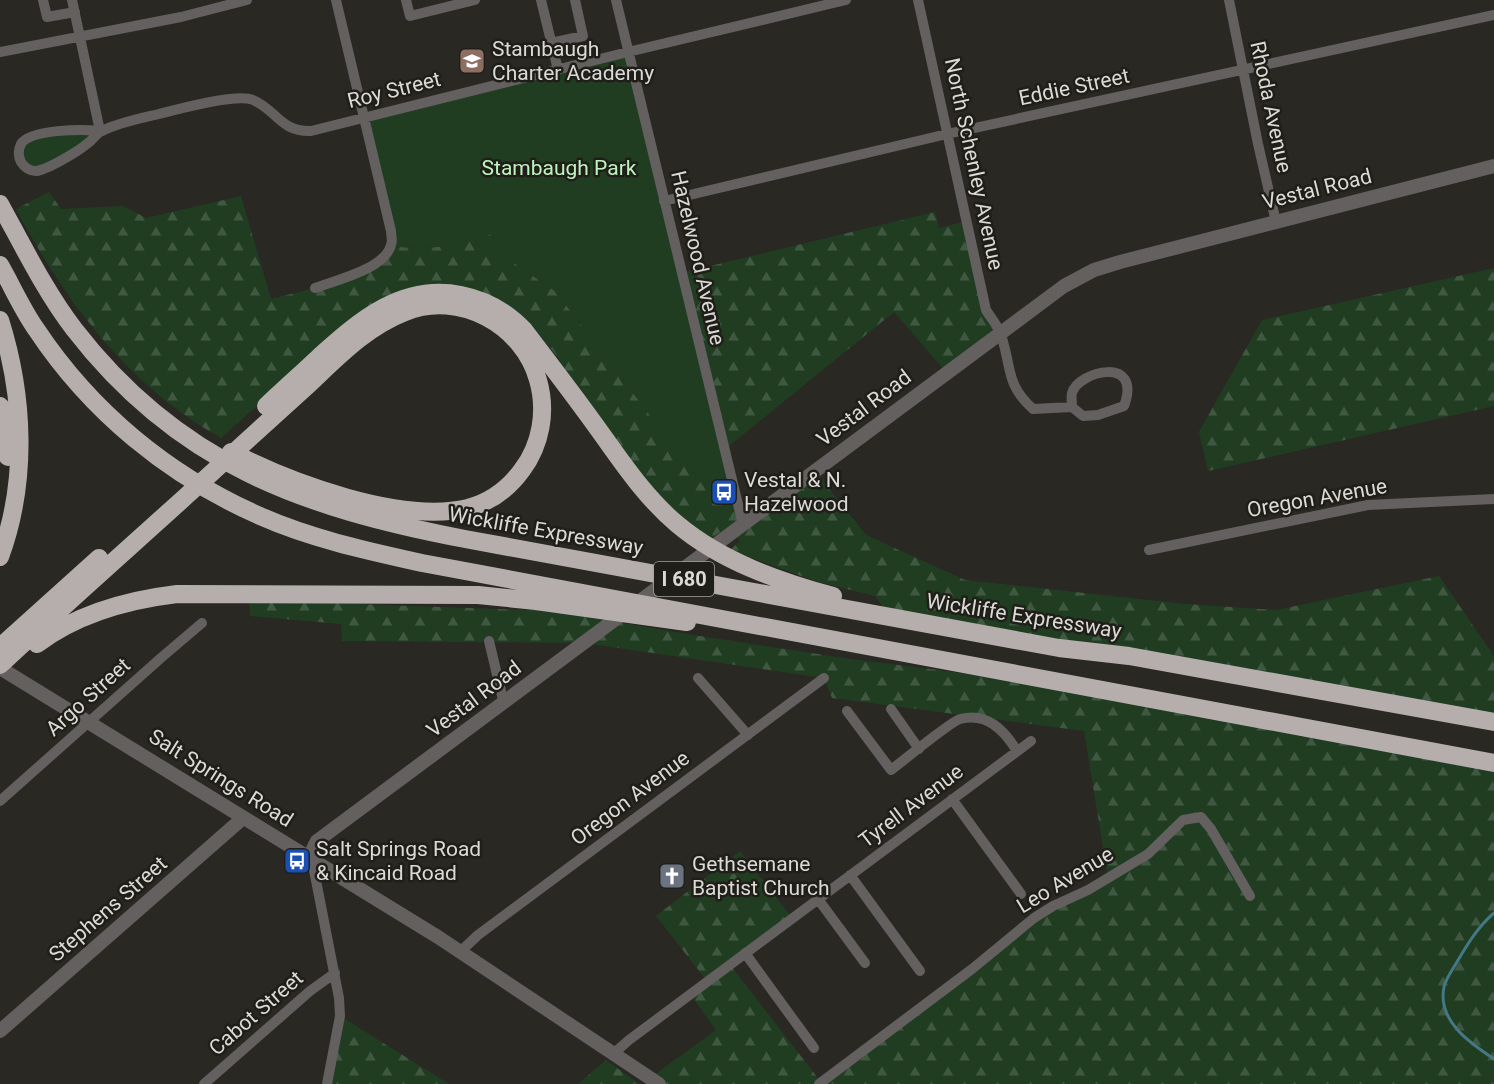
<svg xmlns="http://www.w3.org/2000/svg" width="1494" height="1084" viewBox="0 0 1494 1084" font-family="Roboto,sans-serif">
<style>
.green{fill:#203d22}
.forest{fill:url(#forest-firs)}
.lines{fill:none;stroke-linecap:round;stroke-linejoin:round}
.stream{stroke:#447885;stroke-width:3}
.minor{stroke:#63605f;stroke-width:10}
.tertiary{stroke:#63605f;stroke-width:14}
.motorway{stroke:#b5aeac;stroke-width:18}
.labels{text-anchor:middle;stroke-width:5;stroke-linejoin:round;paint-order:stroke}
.shield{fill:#201e19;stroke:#a3a29d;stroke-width:1.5}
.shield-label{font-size:20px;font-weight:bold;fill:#dbdad6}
.poi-label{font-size:21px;fill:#dbdad6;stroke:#201e19;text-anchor:start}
.street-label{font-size:21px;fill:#dbdad6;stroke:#201e19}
.park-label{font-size:21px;fill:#bdf3be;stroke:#201e19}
</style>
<defs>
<pattern id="forest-firs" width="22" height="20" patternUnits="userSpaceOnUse" patternTransform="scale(1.5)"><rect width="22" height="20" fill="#203d22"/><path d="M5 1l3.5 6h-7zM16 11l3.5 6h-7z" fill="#405841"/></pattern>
</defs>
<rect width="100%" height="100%" fill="#292823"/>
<path class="green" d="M 628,52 L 731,477 L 702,484 L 556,292 L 498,252 L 492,234 C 455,246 430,251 391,246 L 364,118 Z
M 100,131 L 90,142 L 31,170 L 19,148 L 24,140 Z"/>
<path class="forest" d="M 49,192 L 61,209 L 123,206 L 146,218 L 241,196 L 271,299 L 315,288 L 371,267 L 391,246 C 430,251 455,246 492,234 L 498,252 L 556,292 L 702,484 L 731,477 L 743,525 L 815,471 L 866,535 L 965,580 L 1185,604 L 1276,610 L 1439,576 L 1494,656 L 1494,722 L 890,617 L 875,596 L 818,582 L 730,550 L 740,541 L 726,528 L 709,540 L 680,518 L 650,486 L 576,386 L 556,355 L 534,328 L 510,308 L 455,286 L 292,374 L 221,438 C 128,386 65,301 16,209 Z
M 935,212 L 939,228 L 966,221 L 986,310 L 1000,333 L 947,373 L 894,312 L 724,450 L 681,273 Z
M 1494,268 L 1494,406 L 1208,471 L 1199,432 L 1262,320 Z
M 249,600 L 553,611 L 693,635 L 851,659 L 1104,691 L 1494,763 L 1494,1084 L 659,1084 L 650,1078 L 716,1030 L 690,994 L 707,981 L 656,916 L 740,851 L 792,918 L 730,965 L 821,1082 L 1025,924 L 1108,878 L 1084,731 L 832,698 L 824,678 L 584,643 L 342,641 L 341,624 L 250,616 Z
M 340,1016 L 449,1084 L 327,1084 Z
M 606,1060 L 639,1084 L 578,1084 Z"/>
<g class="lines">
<path class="stream" d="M 1494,913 C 1478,927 1468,943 1457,962 C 1453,969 1446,978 1444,987 C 1437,1021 1470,1043 1494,1059"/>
<path class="minor" d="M 43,0 L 47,17 L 75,12
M 72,0 L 100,131 C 83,129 30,129 21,144 C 18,150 18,156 21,162 C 24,167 30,171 36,171 C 47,170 79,151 88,143 C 93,140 96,133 102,131 C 117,123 142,118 159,114 C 178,109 237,93 253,100 C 277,110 280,132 311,131 L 628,52 L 846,0
M 406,0 L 410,16 L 475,0
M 541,0 L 558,70
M 616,0 L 743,525
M 918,0 L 986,310 C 991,318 998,326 1001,335 C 1012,367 1005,384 1033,409 L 1072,407 L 1083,416 L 1098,415 L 1124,406 C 1143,355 1078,371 1072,393 C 1071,396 1072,403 1072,407
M 1229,0 L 1258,144 L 1276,222
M 551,43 L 583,36 L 575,0
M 0,52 L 181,17 L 247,0
M 664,201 L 947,134 L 1494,15
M 315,288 C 336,280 385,269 391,245 C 393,241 391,236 391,231 L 336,0
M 1149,550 L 1368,505 L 1494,499
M 489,641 L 504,704
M 698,678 L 748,735
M 891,709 L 919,749
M 847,711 L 891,770 C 903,761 950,722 960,719 C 987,712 1004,730 1017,751
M 952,799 L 1021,894
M 0,801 L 162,657 L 202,623
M 312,860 L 339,998 L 340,1016 L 327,1084
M 850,875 L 920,971
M 818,899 L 865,963
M 461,951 L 478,935 L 824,678
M 745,953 L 814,1048
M 613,1054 L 629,1040 L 1031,741
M 204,1084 L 310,991 L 335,973
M 819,1084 L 972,969 L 1034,918 L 1053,906 L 1088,890 L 1148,854 L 1183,820 L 1201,817 L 1211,829 L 1250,896"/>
<path class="tertiary" d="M 0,668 L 438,937 L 659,1084
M 312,860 L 313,849 L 317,841 L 1064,286 L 1094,270 L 1120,262 L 1494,166
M 0,1031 L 243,818"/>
<path class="motorway" d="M 0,204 C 23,246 45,291 74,329 C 178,464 303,508 465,539 L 1059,648 L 1129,656 L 1494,722
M 0,265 C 12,286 22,309 36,329 C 91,412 169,476 260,516 C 312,539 368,551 422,563 L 1494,763
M 0,320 C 24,396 28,481 0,557
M 0,406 L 7,433 L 8,457
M 266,406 C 284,389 302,373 320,356 C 360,320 403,283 461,295 C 486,300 507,312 524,330 C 550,364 576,398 601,433 C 624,465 646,498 677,524 C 721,561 778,581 833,596
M 37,644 C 78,613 127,600 177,594 L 478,595 L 536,601 L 687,622
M 0,647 L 99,558
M 0,665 C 79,591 161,520 241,446 C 263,426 285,406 307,386 C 337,358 366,327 405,312 C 459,290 523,325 538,380 C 547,411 541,445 522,470 C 509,488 490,502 468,508 C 401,524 291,483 231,452"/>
</g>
<defs>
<symbol id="school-square" viewBox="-11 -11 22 22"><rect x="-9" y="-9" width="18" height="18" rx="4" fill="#8d6e63" stroke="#201e19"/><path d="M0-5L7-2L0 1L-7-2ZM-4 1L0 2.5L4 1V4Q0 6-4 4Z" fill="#fff"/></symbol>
<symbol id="bus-square" viewBox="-11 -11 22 22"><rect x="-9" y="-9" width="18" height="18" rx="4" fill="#1a4fb4" stroke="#201e19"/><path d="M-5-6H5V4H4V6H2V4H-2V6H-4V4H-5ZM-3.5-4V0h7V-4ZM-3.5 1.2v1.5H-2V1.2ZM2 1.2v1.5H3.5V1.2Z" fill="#fff"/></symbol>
<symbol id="church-square" viewBox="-11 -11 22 22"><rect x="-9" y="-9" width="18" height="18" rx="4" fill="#6b7280" stroke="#201e19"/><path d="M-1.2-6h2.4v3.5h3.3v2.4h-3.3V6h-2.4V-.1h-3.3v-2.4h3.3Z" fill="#fff"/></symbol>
</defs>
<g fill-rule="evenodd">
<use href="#school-square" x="457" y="46" width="30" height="30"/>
<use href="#bus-square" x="709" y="477" width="30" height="30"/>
<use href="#bus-square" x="282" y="846" width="30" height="30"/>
<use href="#church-square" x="657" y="861" width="30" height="30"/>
</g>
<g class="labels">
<rect class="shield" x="654" y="562" width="60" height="34" rx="4.5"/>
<g class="shield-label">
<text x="684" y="586">I 680</text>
</g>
<g class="poi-label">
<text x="492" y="56">Stambaugh<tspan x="492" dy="24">Charter Academy</tspan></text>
<text x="744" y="487">Vestal &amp; N.<tspan x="744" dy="24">Hazelwood</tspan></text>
<text x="316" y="856">Salt Springs Road<tspan x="316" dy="24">&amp; Kincaid Road</tspan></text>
<text x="692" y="871">Gethsemane<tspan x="692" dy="24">Baptist Church</tspan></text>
</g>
<g class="street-label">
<text transform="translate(1074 87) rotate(-12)" y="7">Eddie Street</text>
<text transform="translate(394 90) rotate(-14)" y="7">Roy Street</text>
<text transform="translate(1271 107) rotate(78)" y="7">Rhoda Avenue</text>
<text transform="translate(974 164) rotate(78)" y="7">North Schenley Avenue</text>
<text transform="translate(1317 189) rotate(-14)" y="7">Vestal Road</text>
<text transform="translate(698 258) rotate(77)" y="7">Hazelwood Avenue</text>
<text transform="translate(864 408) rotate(-37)" y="7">Vestal Road</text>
<text transform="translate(1317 498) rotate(-10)" y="7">Oregon Avenue</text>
<text transform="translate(546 531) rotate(10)" y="7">Wickliffe Expressway</text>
<text transform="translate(1024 616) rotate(9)" y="7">Wickliffe Expressway</text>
<text transform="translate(88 697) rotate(-42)" y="7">Argo Street</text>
<text transform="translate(474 699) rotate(-37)" y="7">Vestal Road</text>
<text transform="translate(221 778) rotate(32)" y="7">Salt Springs Road</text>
<text transform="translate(630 798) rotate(-37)" y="7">Oregon Avenue</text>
<text transform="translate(911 806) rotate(-37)" y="7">Tyrell Avenue</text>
<text transform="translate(1065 880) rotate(-31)" y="7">Leo Avenue</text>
<text transform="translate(108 909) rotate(-41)" y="7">Stephens Street</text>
<text transform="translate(256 1013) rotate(-41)" y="7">Cabot Street</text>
</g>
<g class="park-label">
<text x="559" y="175">Stambaugh Park</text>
</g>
</g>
</svg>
